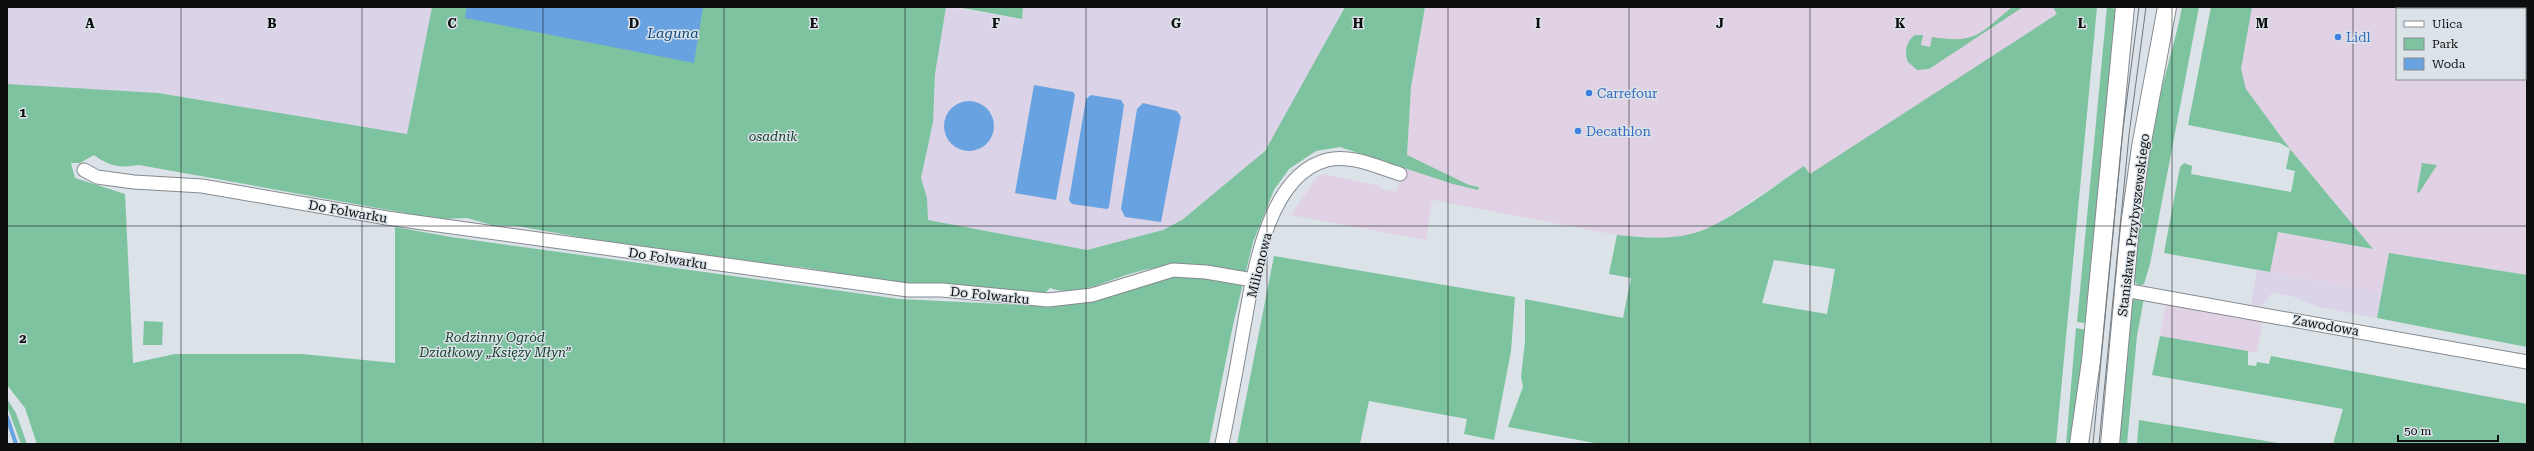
<svg xmlns="http://www.w3.org/2000/svg" width="2534" height="451" viewBox="0 0 2534 451" font-family="'Roboto Serif',serif">
<style>
.commercial{fill:#e1d1e4}
.industrial{fill:#dbd3e8}
.green{fill:#7ec3a0;fill-rule:evenodd}
.water{fill:#69a2e0}
.lines{fill:none;stroke-linecap:round;stroke-linejoin:round}
.stream{stroke:#69a2e0;stroke-width:4}
.street-casing{stroke:#858b90;stroke-width:15}
.secondary-casing{stroke:#858b90;stroke-width:20}
.street{stroke:#fff;stroke-width:13}
.secondary{stroke:#fff;stroke-width:18}
.tram{stroke:#74797d;stroke-width:1}
.grid{fill:none;stroke:#0c0e10;stroke-width:1;stroke-opacity:0.55}
.shop-dot{fill:#3f7fe0;stroke:#dbe2e8;stroke-width:1.5}
.labels{text-anchor:middle;stroke-width:3;stroke-linejoin:round;paint-order:stroke}
.shop-label{font-size:13px;fill:#366cbe;stroke:#dbe2e8;text-anchor:start}
.park-label{font-size:13px;font-style:italic;fill:#18402d;stroke:#dbe2e8}
.street-label{font-size:13px;fill:#0c0e10;stroke:#dbe2e8}
.water-label{font-size:14px;font-style:italic;fill:#07477f;stroke:#dbe2e8}
.grid-label{font-size:13px;text-anchor:middle;font-weight:bold;fill:#0c0e10;stroke:#dbe2e8;stroke-width:3;stroke-linejoin:round;paint-order:stroke}
</style>
<rect width="100%" height="100%" fill="#dbe2e8"/>
<path class="commercial" d="M 1425,7 L 2097,7 L 1810,174 L 1804,166 L 1714,226 L 1688,235 L 1663,238 L 1617,235 L 1428,199 L 1432,200 L 1426,240 L 1291,215 L 1316,178 L 1323,174 L 1380,186 L 1380,188 L 1396,192 L 1407,155 L 1411,87 Z
M 2252,7 L 2488,7 L 2499,9 L 2397,9 L 2397,79 L 2525,79 L 2525,14 L 2527,14 L 2527,275 L 2389,253 L 2382,293 L 2270,272 L 2278,232 L 2372,249 L 2290,149 L 2246,89 L 2241,69 Z
M 2166,303 L 2229,312 L 2234,318 L 2244,319 L 2250,316 L 2263,317 L 2257,353 L 2160,336 Z"/>
<path class="industrial" d="M 7,7 L 432,7 L 407,134 L 158,93 L 13,86 L 7,84 Z
M 946,7 L 1021,19 L 1023,7 L 1345,7 L 1272,140 L 1256,159 L 1182,220 L 1163,230 L 1087,250 L 928,220 L 927,198 L 921,178 L 933,122 L 935,74 Z
M 2257,270 L 2382,293 L 2377,318 L 2318,307 L 2292,296 L 2272,293 L 2262,306 L 2251,305 Z"/>
<path class="green" d="M 432,7 L 946,7 L 935,74 L 933,122 L 921,178 L 927,198 L 928,220 L 1087,250 L 1163,230 L 1182,220 L 1265,151 L 1345,7 L 1425,7 L 1411,87 L 1407,155 L 1469,185 L 1479,187 L 1478,190 L 1453,184 L 1340,147 L 1316,151 L 1289,169 L 1274,190 L 1253,242 L 1233,325 L 1209,444 L 37,444 L 25,408 L 7,385 L 7,84 L 158,93 L 407,134 ZM 94,155 C 110,167 120,168 139,165 L 416,215 L 442,219 L 467,218 L 492,225 L 517,226 L 709,260 L 801,267 L 915,286 L 1043,295 L 1050,288 C 1076,298 1108,280 1133,273 C 1160,265 1188,261 1215,268 L 1171,276 L 1044,306 L 899,299 L 451,237 L 395,227 L 395,363 L 302,354 L 175,354 L 133,363 L 125,194 L 75,178 L 71,163 L 80,163 Z
M 957,7 L 1023,7 L 1022,19 Z
M 2012,7 L 2023,7 L 1929,69 L 1917,70 L 1908,62 C 1904,53 1906,41 1915,35 L 1923,35 L 1921,45 L 1930,47 L 1932,37 C 1977,44 1979,34 2012,7 Z
M 2053,7 L 2097,7 L 2056,444 L 1600,444 L 1508,427 L 1523,387 L 1521,376 L 1525,342 L 1525,299 L 1623,318 L 1631,278 L 1609,274 L 1617,235 C 1640,237 1663,240 1686,235 C 1719,230 1775,185 1804,166 L 1810,174 L 2057,14 ZM 1774,260 L 1835,269 L 1827,314 L 1762,303 Z
M 2107,7 L 2116,9 L 2085,323 L 2077,322 Z
M 2182,7 L 2199,7 L 2150,264 L 2144,284 L 2139,286 L 2134,281 C 2139,222 2145,163 2158,105 C 2165,72 2176,40 2182,7 Z
M 2211,7 L 2252,7 L 2241,69 L 2246,89 L 2290,149 L 2373,249 L 2278,232 L 2270,272 L 2164,253 L 2180,167 L 2184,163 L 2192,166 L 2191,174 L 2291,192 L 2295,171 L 2286,169 L 2290,149 L 2280,143 L 2188,125 Z
M 2422,163 L 2437,165 L 2419,193 L 2417,192 Z
M 2389,253 L 2527,275 L 2527,347 L 2377,318 Z
M 1274,256 L 1515,297 L 1511,351 L 1494,440 L 1464,434 L 1467,419 L 1369,401 L 1360,444 L 1237,444 Z
M 2135,298 L 2144,298 L 2137,336 L 2127,444 L 2118,444 L 2132,302 Z
M 144,321 L 163,322 L 162,345 L 143,345 Z
M 2076,328 L 2086,330 L 2071,444 L 2066,444 Z
M 2160,336 L 2248,351 L 2248,365 L 2256,366 L 2257,362 L 2269,364 L 2271,356 L 2527,404 L 2527,444 L 2333,444 L 2343,409 L 2152,375 Z
M 7,399 L 16,413 L 27,444 L 21,444 L 7,406 Z
M 2139,420 L 2284,444 L 2137,444 Z"/>
<path class="water" d="M 467,7 L 703,7 L 694,63 L 465,18 Z
M 1034,85 L 1073,92 L 1075,95 L 1056,200 L 1015,193 Z
M 1091,95 L 1121,100 L 1124,105 L 1109,207 L 1107,209 L 1072,204 L 1069,200 L 1086,99 Z
M944 126a25 25 0 1 1 50 0a25 25 0 1 1-50 0Z
M 1143,103 L 1177,111 L 1181,117 L 1161,222 L 1125,217 L 1121,209 L 1137,109 Z"/>
<g class="lines">
<path class="stream" d="M 7,417 L 16,444"/>
<defs>
<path id="street" d="M 2526,7 L 2527,7
M 84,170 L 97,177 L 134,182 L 202,186 L 387,218 L 908,290 L 942,290 L 1048,300 L 1092,295 L 1173,270 L 1206,272 L 1253,280
M 2124,290 L 2527,362
M 1222,444 C 1229,408 1236,373 1242,337 C 1252,285 1264,176 1327,160 C 1351,154 1377,167 1400,174"/>
<path id="secondary" d="M 2079,444 L 2091,361 L 2125,7
M 2110,444 L 2130,226 L 2141,147 L 2167,7"/>
</defs>
<use href="#street" class="street-casing"/>
<use href="#secondary" class="secondary-casing"/>
<use href="#street" class="street"/>
<use href="#secondary" class="secondary"/>
<path class="tram" d="M 2093,444 L 2123,129 L 2139,7
M 2099,444 L 2129,135 L 2146,7"/>
</g>
<path class="grid" d="M 181,7 L 181,444M 362,7 L 362,444M 543,7 L 543,444M 724,7 L 724,444M 905,7 L 905,444M 1086,7 L 1086,444M 1267,7 L 1267,444M 1448,7 L 1448,444M 1629,7 L 1629,444M 1810,7 L 1810,444M 1991,7 L 1991,444M 2172,7 L 2172,444M 2353,7 L 2353,444M 7,226 L 2527,226"/>
<g class="shop-dot">
<circle cx="2338" cy="37" r="4"/>
<circle cx="1589" cy="93" r="4"/>
<circle cx="1578" cy="131" r="4"/>
</g>
<g class="labels">
<g class="shop-label">
<text x="2346" y="42">Lidl</text>
<text x="1597" y="98">Carrefour</text>
<text x="1586" y="136">Decathlon</text>
</g>
<g class="park-label">
<text x="773" y="141">osadnik</text>
<text x="495" y="342">Rodzinny Ogród<tspan x="495" dy="15">Działkowy „Księży Młyn”</tspan></text>
</g>
<g class="street-label">
<text transform="translate(348 211) rotate(10)" y="5">Do Folwarku</text>
<text transform="translate(2133 225) rotate(-83)" y="5">Stanisława Przybyszewskiego</text>
<text transform="translate(668 258) rotate(9)" y="5">Do Folwarku</text>
<text transform="translate(1259 265) rotate(-76)" y="5">Milionowa</text>
<text transform="translate(990 295) rotate(6)" y="5">Do Folwarku</text>
<text transform="translate(2326 325) rotate(10)" y="5">Zawodowa</text>
</g>
<g class="water-label">
<text x="673" y="38">Laguna</text>
</g>
</g>
<g class="grid-label">
<text x="90" y="28">A</text>
<text x="272" y="28">B</text>
<text x="452" y="28">C</text>
<text x="634" y="28">D</text>
<text x="814" y="28">E</text>
<text x="996" y="28">F</text>
<text x="1176" y="28">G</text>
<text x="1358" y="28">H</text>
<text x="1538" y="28">I</text>
<text x="1720" y="28">J</text>
<text x="1900" y="28">K</text>
<text x="2082" y="28">L</text>
<text x="2262" y="28">M</text>
<text x="23" y="117">1</text>
<text x="23" y="343">2</text>
</g>
<rect width="2534" height="451" fill="none" stroke="#0c0e10" stroke-width="16"/>
<rect x="2396" y="8" width="130" height="72" fill="#dbe2e8" stroke="#888d92"/>
<rect x="2404" y="21" width="20" height="6" fill="#ffffff" stroke="#888d92"/>
<text x="2432" y="28" font-size="12" fill="#0c0e10">Ulica</text>
<rect x="2404" y="38" width="20" height="12" fill="#7ec3a0" stroke="#888d92"/>
<text x="2432" y="48" font-size="12" fill="#0c0e10">Park</text>
<rect x="2404" y="58" width="20" height="12" fill="#69a2e0" stroke="#888d92"/>
<text x="2432" y="68" font-size="12" fill="#0c0e10">Woda</text>
<path d="M2398 435v6h100v-6" fill="none" stroke="#0c0e10" stroke-width="2"/>
<text x="2404" y="435" font-size="12" fill="#0c0e10" stroke="#dbe2e8" stroke-width="3" paint-order="stroke">50 m</text>
</svg>
